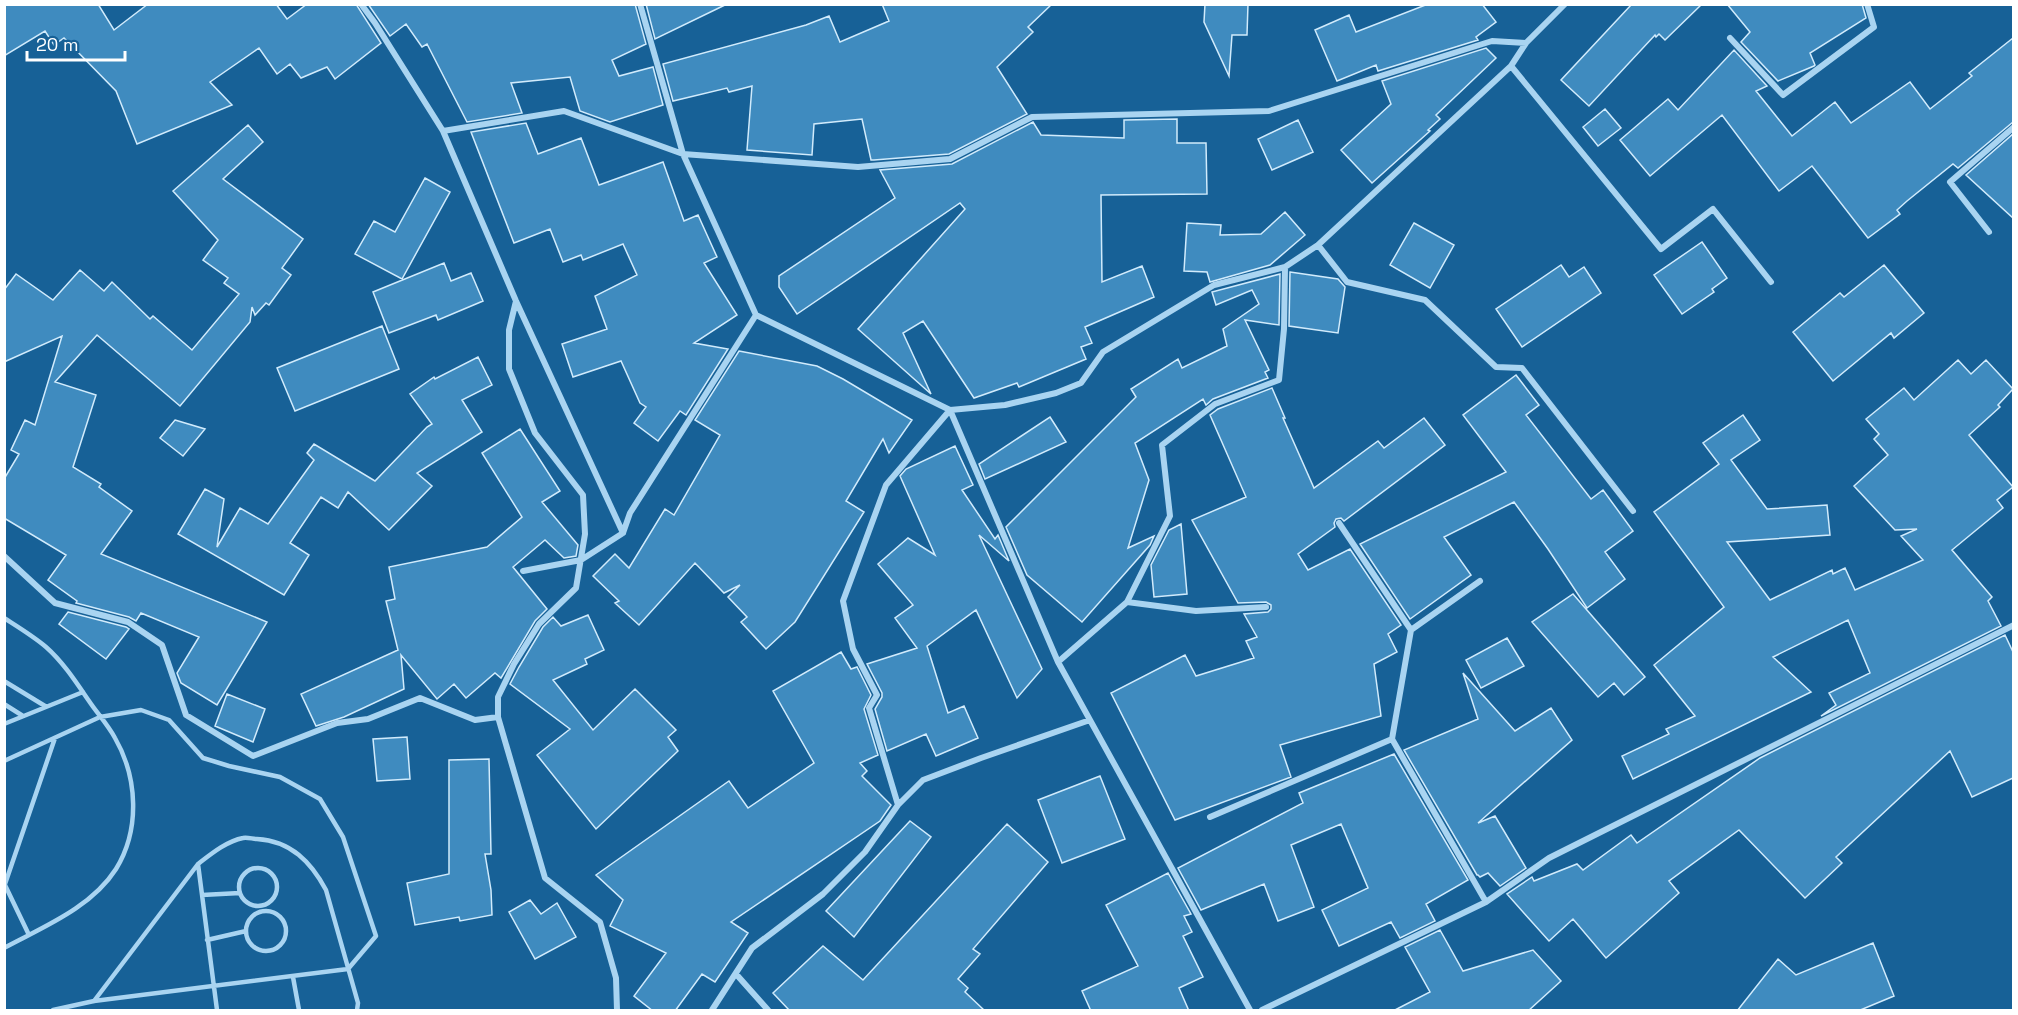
<svg xmlns="http://www.w3.org/2000/svg" width="2018" height="1015" viewBox="0 0 2018 1015" font-family="'Space Grotesk',sans-serif">
<style>
.building{fill:#3f8bbf;stroke:#d1ebfc;stroke-width:1.5}
.lines{fill:none;stroke-linecap:round;stroke-linejoin:round}
.lane{stroke:#a9d4f1;stroke-width:4.5}
.street{stroke:#a9d4f1;stroke-width:6}
</style>
<rect width="100%" height="100%" fill="#176197"/>
<path class="building" d="M 4,4 L 98,4 L 114,30 L 148,4 L 276,4 L 287,19 L 307,4 L 356,4 L 381,43 L 335,79 L 327,67 L 301,78 L 290,64 L 277,74 L 259,48 L 210,82 L 232,105 L 137,144 L 116,91 L 64,38 L 54,45 L 45,31 L 4,56 Z
M 368,4 L 635,4 L 646,44 L 612,60 L 619,76 L 653,67 L 663,105 L 610,122 L 580,111 L 570,77 L 511,83 L 522,113 L 467,122 L 427,44 L 422,47 L 406,24 L 390,36 Z
M 646,4 L 727,4 L 655,39 Z
M 882,4 L 1052,4 L 1028,27 L 1033,32 L 997,67 L 1027,114 L 949,154 L 874,160 L 871,160 L 862,119 L 814,124 L 812,155 L 747,150 L 752,86 L 729,92 L 727,88 L 673,101 L 663,64 L 806,25 L 829,16 L 840,42 L 889,21 Z
M 1205,4 L 1248,4 L 1247,35 L 1232,35 L 1229,76 L 1204,22 Z
M 1428,4 L 1482,4 L 1496,22 L 1476,37 L 1478,40 L 1378,71 L 1376,65 L 1337,81 L 1315,30 L 1349,15 L 1356,32 Z
M 1632,4 L 1702,4 L 1665,40 L 1659,34 L 1656,37 L 1655,35 L 1589,106 L 1561,80 Z
M 1727,4 L 1862,4 L 1866,18 L 1810,53 L 1815,65 L 1814,66 L 1778,81 L 1741,42 L 1750,32 Z
M 2013,38 L 2013,122 L 1958,168 L 1953,164 L 1907,201 L 1897,210 L 1900,214 L 1868,238 L 1812,166 L 1779,191 L 1722,115 L 1650,176 L 1620,140 L 1668,99 L 1678,110 L 1734,50 L 1767,86 L 1756,91 L 1792,136 L 1835,102 L 1851,123 L 1910,82 L 1930,109 L 1972,76 L 1969,73 Z
M 1486,48 L 1496,58 L 1436,115 L 1440,119 L 1428,130 L 1430,131 L 1372,183 L 1341,150 L 1391,104 L 1382,81 Z
M 1605,109 L 1621,128 L 1598,146 L 1583,127 Z
M 1177,119 L 1177,143 L 1206,143 L 1207,194 L 1101,195 L 1102,282 L 1142,266 L 1154,297 L 1085,327 L 1092,343 L 1081,347 L 1086,359 L 1019,387 L 1017,383 L 974,398 L 923,321 L 903,333 L 931,394 L 858,329 L 965,209 L 960,203 L 797,314 L 779,287 L 779,276 L 895,198 L 880,170 L 952,164 L 1033,122 L 1041,135 L 1124,138 L 1124,120 Z
M 1298,120 L 1313,152 L 1272,170 L 1258,139 Z
M 526,123 L 538,154 L 581,138 L 599,185 L 663,162 L 684,221 L 698,215 L 717,257 L 704,263 L 737,315 L 694,343 L 728,349 L 686,415 L 680,411 L 658,441 L 634,423 L 646,407 L 640,403 L 621,361 L 573,377 L 562,344 L 607,329 L 595,296 L 637,275 L 623,244 L 583,260 L 581,255 L 563,262 L 550,229 L 514,243 L 471,132 Z
M 248,125 L 263,142 L 223,179 L 303,239 L 282,268 L 291,275 L 269,305 L 266,303 L 255,315 L 252,307 L 250,322 L 180,406 L 97,335 L 55,382 L 96,395 L 73,467 L 101,484 L 99,487 L 132,511 L 101,554 L 267,622 L 217,705 L 181,683 L 177,673 L 199,637 L 141,613 L 136,621 L 129,617 L 76,603 L 77,601 L 48,580 L 66,555 L 4,518 L 4,479 L 19,454 L 11,450 L 25,420 L 35,425 L 62,336 L 4,362 L 4,290 L 16,274 L 53,300 L 80,270 L 104,291 L 112,282 L 150,319 L 153,316 L 192,350 L 239,294 L 224,283 L 228,278 L 203,260 L 218,240 L 173,191 Z
M 2013,134 L 2013,218 L 1966,175 Z
M 425,178 L 450,192 L 402,279 L 355,254 L 374,221 L 395,232 Z
M 1285,212 L 1305,235 L 1270,265 L 1210,282 L 1207,272 L 1184,271 L 1187,223 L 1221,225 L 1220,235 L 1261,234 Z
M 1414,223 L 1454,245 L 1430,288 L 1390,265 Z
M 1702,242 L 1727,278 L 1712,289 L 1714,292 L 1682,314 L 1654,275 Z
M 444,263 L 451,281 L 471,273 L 483,301 L 438,320 L 436,315 L 389,333 L 373,292 Z
M 1561,265 L 1569,277 L 1584,267 L 1601,293 L 1522,347 L 1496,309 Z
M 1884,265 L 1924,313 L 1894,338 L 1891,333 L 1833,381 L 1793,332 L 1840,293 L 1844,297 Z
M 1290,272 L 1338,279 L 1345,287 L 1338,333 L 1289,326 Z
M 1280,274 L 1279,325 L 1245,320 L 1269,370 L 1265,372 L 1268,378 L 1213,399 L 1206,405 L 1203,399 L 1135,443 L 1149,480 L 1128,548 L 1154,536 L 1150,545 L 1082,622 L 1027,575 L 1006,527 L 1136,397 L 1131,389 L 1178,359 L 1182,368 L 1227,346 L 1223,329 L 1259,304 L 1252,290 L 1216,305 L 1212,292 Z
M 382,326 L 399,369 L 295,411 L 277,368 Z
M 739,351 L 817,366 L 843,379 L 912,420 L 889,453 L 883,439 L 846,501 L 864,512 L 795,622 L 766,649 L 741,622 L 747,617 L 728,597 L 740,585 L 724,593 L 695,563 L 639,625 L 615,603 L 619,601 L 593,576 L 615,554 L 629,568 L 665,509 L 674,515 L 720,435 L 695,420 Z
M 478,357 L 492,385 L 462,400 L 482,432 L 417,473 L 432,486 L 389,530 L 348,492 L 338,508 L 321,497 L 290,543 L 309,555 L 284,595 L 178,534 L 205,489 L 224,499 L 217,547 L 240,508 L 268,524 L 314,460 L 307,453 L 314,444 L 375,481 L 427,427 L 432,424 L 410,394 L 434,377 L 435,379 Z
M 1958,360 L 1971,374 L 1986,360 L 2013,389 L 1998,405 L 2000,407 L 1969,435 L 2013,487 L 1997,500 L 2003,508 L 1952,550 L 1992,597 L 1988,601 L 2001,626 L 1821,716 L 1836,705 L 1829,693 L 1870,673 L 1848,620 L 1773,657 L 1811,692 L 1633,779 L 1622,756 L 1669,734 L 1666,729 L 1695,716 L 1654,665 L 1724,607 L 1654,512 L 1719,464 L 1703,443 L 1743,415 L 1760,440 L 1731,460 L 1767,509 L 1827,505 L 1830,535 L 1727,542 L 1770,600 L 1832,570 L 1833,574 L 1845,568 L 1855,590 L 1923,560 L 1901,536 L 1917,529 L 1895,530 L 1854,486 L 1888,455 L 1874,439 L 1879,434 L 1866,419 L 1904,388 L 1914,400 Z
M 1516,375 L 1539,405 L 1526,415 L 1591,499 L 1603,490 L 1633,531 L 1605,552 L 1625,579 L 1587,608 L 1548,549 L 1514,502 L 1444,537 L 1471,575 L 1410,619 L 1360,544 L 1506,472 L 1463,415 Z
M 1272,388 L 1285,418 L 1283,418 L 1314,488 L 1378,441 L 1384,448 L 1424,418 L 1445,445 L 1344,521 L 1341,518 L 1336,519 L 1334,523 L 1335,527 L 1298,554 L 1308,570 L 1350,549 L 1401,625 L 1388,634 L 1397,652 L 1374,664 L 1381,716 L 1280,745 L 1291,777 L 1175,820 L 1111,693 L 1185,655 L 1196,676 L 1254,658 L 1246,641 L 1257,637 L 1244,614 L 1268,612 L 1271,609 L 1271,605 L 1266,602 L 1238,603 L 1192,520 L 1246,497 L 1210,415 L 1218,409 Z
M 1050,417 L 1066,442 L 985,479 L 979,464 Z
M 175,420 L 205,429 L 183,456 L 160,438 Z
M 520,429 L 560,491 L 542,502 L 578,545 L 576,556 L 564,558 L 545,540 L 513,567 L 547,609 L 535,621 L 501,678 L 495,673 L 466,698 L 454,684 L 437,699 L 401,655 L 404,689 L 344,717 L 316,726 L 301,694 L 398,650 L 386,601 L 395,599 L 389,567 L 487,547 L 522,517 L 482,453 Z
M 955,446 L 973,485 L 962,490 L 995,539 L 998,535 L 1009,561 L 979,535 L 1042,669 L 1017,698 L 976,610 L 927,646 L 948,713 L 964,706 L 978,738 L 936,756 L 926,734 L 887,751 L 875,709 L 882,697 L 882,693 L 867,664 L 917,648 L 895,618 L 913,605 L 878,564 L 908,538 L 935,555 L 900,476 L 906,469 Z
M 1181,524 L 1187,594 L 1154,597 L 1151,565 L 1169,530 Z
M 1573,594 L 1645,677 L 1624,695 L 1614,683 L 1598,697 L 1532,622 Z
M 68,612 L 126,627 L 129,629 L 106,659 L 59,624 Z
M 588,615 L 604,650 L 585,659 L 587,664 L 553,680 L 593,730 L 635,689 L 676,730 L 668,737 L 678,751 L 596,829 L 537,755 L 570,729 L 510,684 L 519,667 L 543,627 L 553,617 L 561,626 Z
M 2005,635 L 2013,652 L 2013,778 L 1972,797 L 1950,751 L 1836,857 L 1842,863 L 1805,898 L 1739,830 L 1669,881 L 1679,893 L 1606,958 L 1573,919 L 1549,941 L 1507,894 L 1532,877 L 1534,881 L 1577,864 L 1583,870 L 1631,835 L 1637,843 L 1760,758 Z
M 1507,638 L 1524,666 L 1481,688 L 1466,660 Z
M 841,652 L 851,669 L 857,667 L 871,695 L 864,709 L 878,755 L 860,763 L 867,771 L 862,776 L 891,805 L 880,821 L 731,922 L 748,933 L 715,982 L 702,974 L 675,1011 L 653,1011 L 634,996 L 666,953 L 610,926 L 623,900 L 596,875 L 729,781 L 748,808 L 814,763 L 773,691 Z
M 1463,673 L 1515,731 L 1551,708 L 1572,740 L 1478,823 L 1495,816 L 1526,868 L 1500,886 L 1488,873 L 1480,877 L 1478,875 L 1477,875 L 1404,750 L 1478,719 Z
M 227,694 L 265,709 L 253,742 L 215,726 Z
M 407,737 L 410,779 L 377,781 L 373,739 Z
M 1394,754 L 1468,880 L 1426,904 L 1435,921 L 1400,938 L 1391,922 L 1339,946 L 1322,910 L 1368,888 L 1341,824 L 1291,845 L 1314,907 L 1278,921 L 1264,884 L 1201,910 L 1178,868 L 1303,803 L 1299,793 Z
M 489,759 L 491,854 L 485,854 L 491,890 L 492,915 L 460,921 L 459,917 L 415,925 L 407,883 L 449,874 L 449,760 Z
M 1100,776 L 1125,839 L 1062,863 L 1038,800 Z
M 910,821 L 931,837 L 854,937 L 826,911 Z
M 1007,824 L 1048,862 L 973,949 L 980,954 L 958,979 L 968,988 L 965,992 L 985,1011 L 790,1011 L 773,993 L 823,946 L 863,980 Z
M 1168,873 L 1191,914 L 1184,916 L 1192,932 L 1183,936 L 1203,977 L 1179,988 L 1189,1011 L 1091,1011 L 1082,991 L 1138,966 L 1106,905 Z
M 530,900 L 541,914 L 557,903 L 576,937 L 535,959 L 509,912 Z
M 1440,930 L 1463,971 L 1533,950 L 1561,981 L 1528,1011 L 1393,1011 L 1430,992 L 1405,947 Z
M 1873,943 L 1894,996 L 1858,1011 L 1737,1011 L 1778,959 L 1796,975 Z"/>
<g class="lines">
<path class="lane" d="M 4,618 C 18,627 33,636 46,647 C 63,662 76,682 89,701 C 97,713 108,725 115,738 C 138,778 140,830 116,869 C 91,908 43,927 4,948
M 4,681 L 45,706
M 4,704 L 23,716
M 4,724 L 83,692
M 4,761 L 100,717 L 141,710 L 169,720 L 203,758 L 229,766 L 280,777 L 320,799 L 343,837 L 376,936 L 348,969 L 94,1001 L 53,1010
M 198,864 L 217,1010
M239 887a19 19 0 1 1 38 0a19 19 0 1 1-38 0Z
M 4,883 L 29,935
M 5,884 L 55,738
M 202,895 L 240,893
M246 931a20 20 0 1 1 40 0a20 20 0 1 1-40 0Z
M 207,940 L 246,931
M 293,977 L 299,1010
M 94,1001 L 198,864 C 211,854 227,841 243,838 C 247,837 253,839 257,839 C 291,841 311,862 326,890 L 358,1003 L 357,1010"/>
<path class="street" d="M 361,4 L 375,23 L 443,131 L 516,301 L 623,533
M 640,4 L 683,154 L 756,315 L 950,410 L 1058,662 L 1250,1010
M 1730,38 L 1783,95 L 1874,27 L 1867,4
M 1511,66 L 1661,249 L 1713,209 L 1771,282
M 443,131 L 564,111 L 683,154 L 858,167 L 950,159 L 1032,117 L 1269,111 L 1492,41 L 1526,43 L 1565,4
M 1989,232 L 1950,182 L 2014,127
M 1318,245 L 1347,282 L 1425,300 L 1496,367 L 1522,368 L 1633,511
M 516,301 L 509,330 L 509,369 L 535,433 L 583,495 L 585,534 L 576,588 L 539,624 L 514,664 L 498,697 L 498,717 L 545,878 L 600,922 L 616,978 L 617,1010
M 1339,523 L 1411,630 L 1392,739 L 1486,902
M 4,556 L 55,603 L 128,622 L 162,645 L 186,715 L 253,756 L 337,723 L 368,719 L 420,698 L 475,720 L 498,717
M 523,571 L 581,560 L 623,533 L 630,513 L 756,315
M 1127,602 L 1196,611 L 1266,607
M 1411,630 L 1480,581
M 1058,662 L 1127,602 L 1170,516 L 1162,445 L 1215,404 L 1279,380 L 1284,329 L 1285,267
M 898,805 L 869,708 L 877,695 L 853,649 L 843,601 L 886,485 L 950,410 L 1005,405 L 1056,393 L 1081,383 L 1103,352 L 1214,285 L 1285,267 L 1318,245 L 1511,66 L 1526,43
M 1210,817 L 1392,739
M 736,974 L 768,1010
M 712,1010 L 752,948 L 823,894 L 865,852 L 898,805 L 923,780 L 981,758 L 1090,720
M 1262,1010 L 1486,902 L 1549,858 L 2014,625"/>
</g>
<rect width="2018" height="1015" fill="none" stroke="#ffffff" stroke-width="12"/>
<path d="M27 51v9h98v-9" fill="none" stroke="#ffffff" stroke-width="3"/>
<text x="36" y="51" font-size="18" fill="#ffffff" stroke="#176197" stroke-width="4.5" paint-order="stroke">20 m</text>
</svg>
